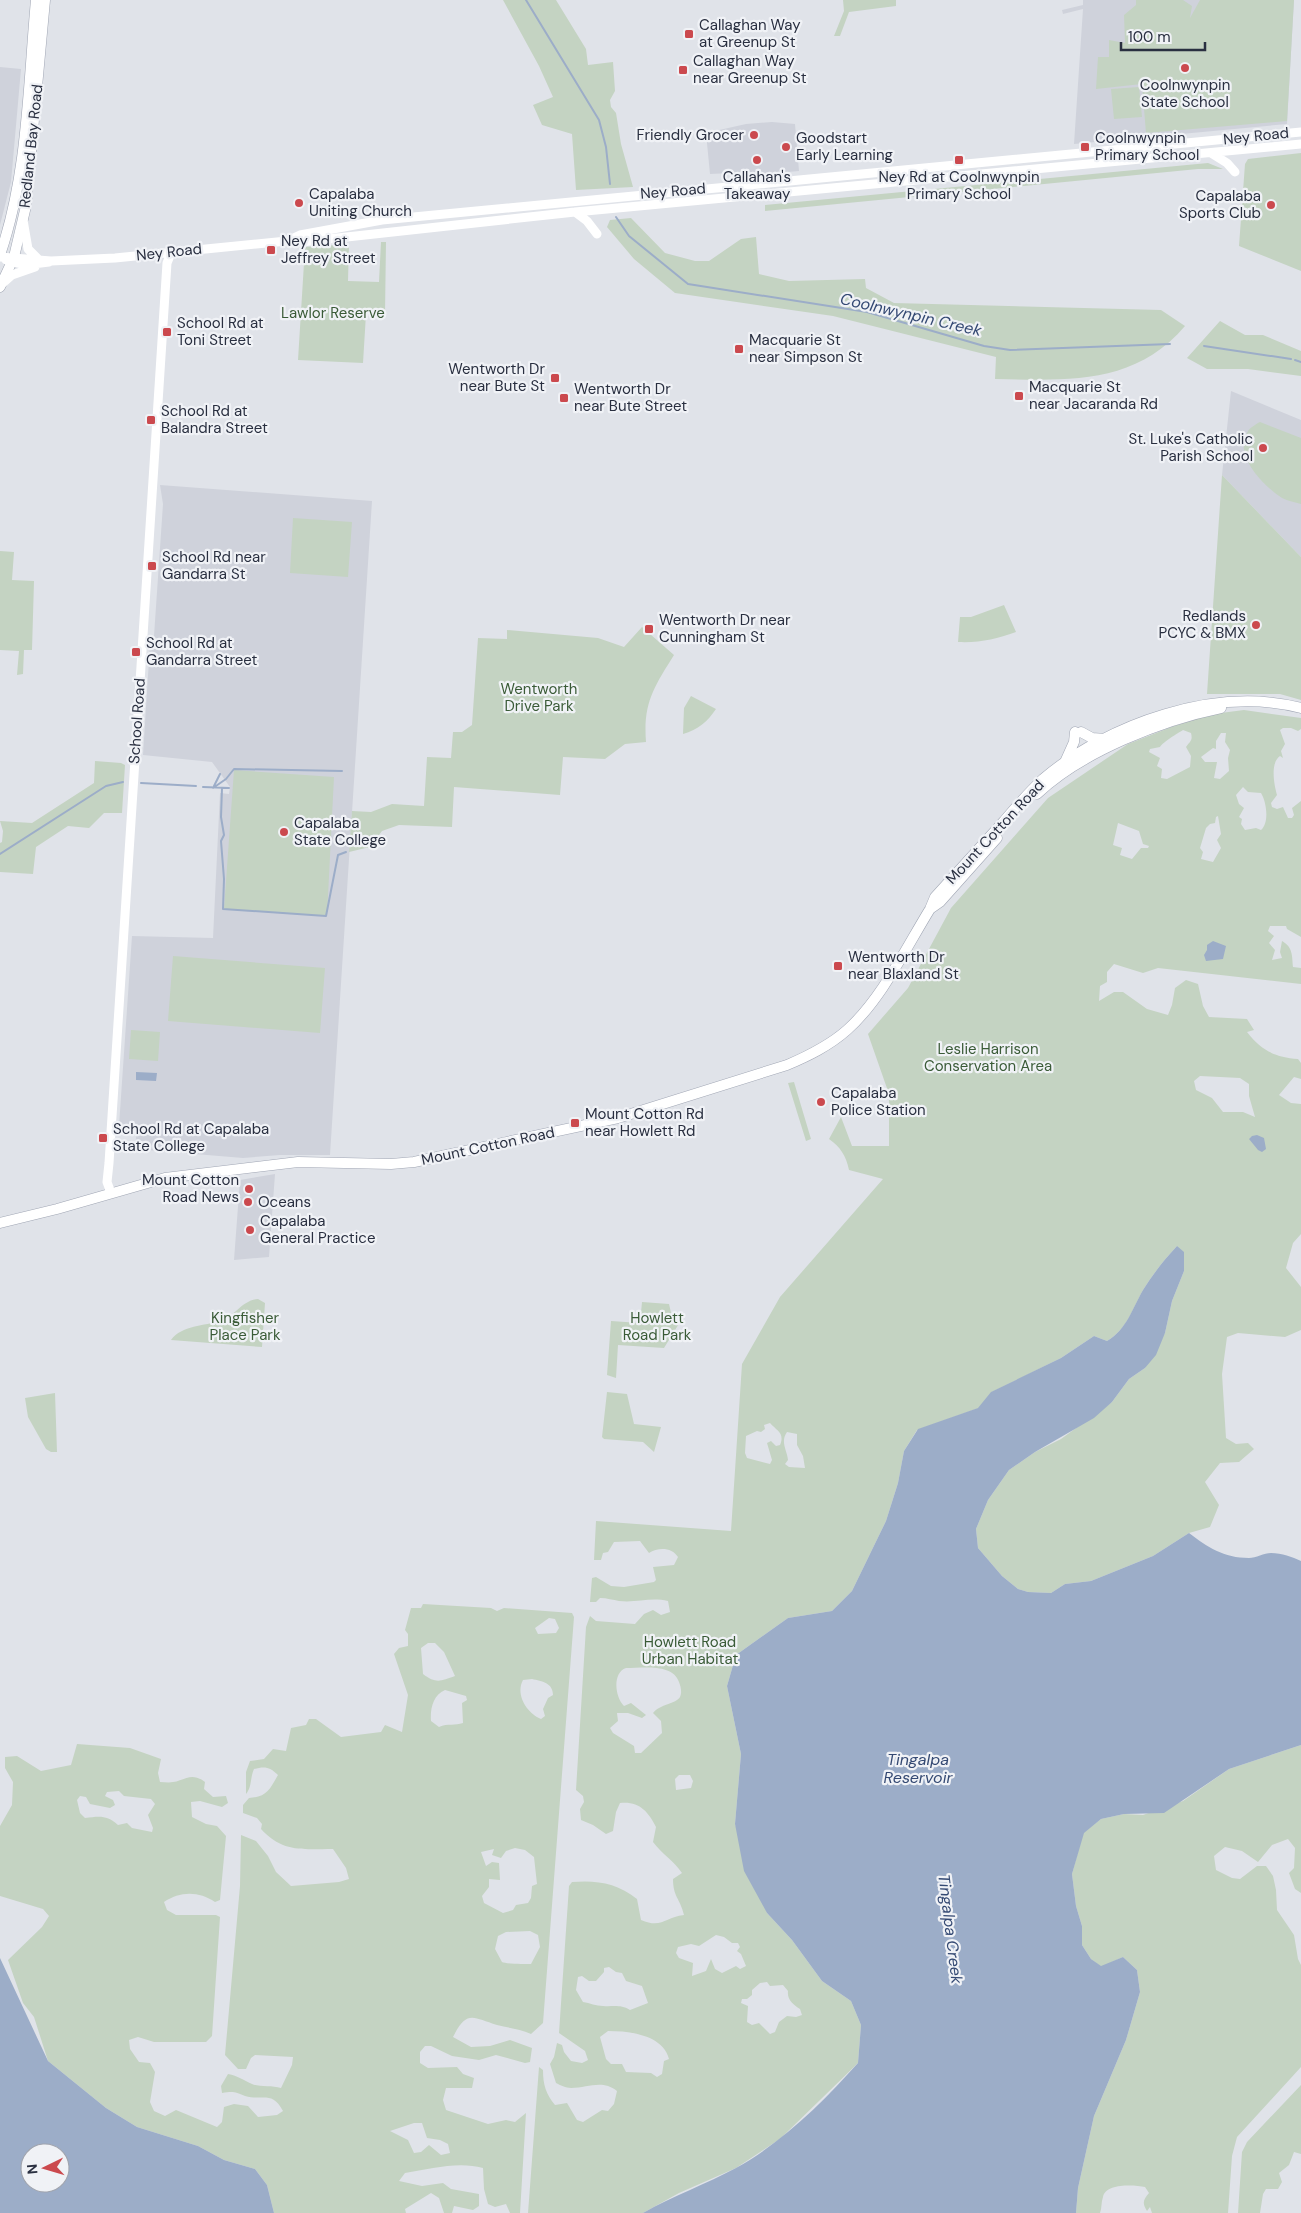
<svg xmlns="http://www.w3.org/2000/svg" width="1301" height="2213" viewBox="0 0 1301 2213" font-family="'DM Sans',sans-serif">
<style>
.built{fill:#cfd2db}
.green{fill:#c4d3c2;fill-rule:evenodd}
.water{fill:#9cadc8;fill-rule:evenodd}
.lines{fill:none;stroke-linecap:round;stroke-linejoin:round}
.stream{stroke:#9cadc8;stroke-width:2}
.primary-casing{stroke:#a0a6b4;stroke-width:11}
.secondary{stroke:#fff;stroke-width:9}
.primary{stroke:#fff;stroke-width:10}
.poi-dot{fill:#cb494e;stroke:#f0f2f6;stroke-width:2}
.labels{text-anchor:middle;stroke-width:4.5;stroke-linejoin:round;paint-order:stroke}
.poi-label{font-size:15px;fill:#292f40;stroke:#f0f2f6;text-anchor:start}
.street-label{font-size:15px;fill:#292f40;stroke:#f0f2f6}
.park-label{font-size:15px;fill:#3a5b37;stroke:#f0f2f6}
.water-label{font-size:16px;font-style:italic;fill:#344973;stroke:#f0f2f6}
</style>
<rect width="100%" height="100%" fill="#e0e3e9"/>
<path class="built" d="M 1083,0 L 1294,0 L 1287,124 L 1074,144 L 1083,9 L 1063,14 L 1062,10 L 1083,5 Z
M 0,67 L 21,69 L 11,182 L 0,225 Z
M 772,122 L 795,124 L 799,171 L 753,175 L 752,172 L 710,174 L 706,133 L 746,124 Z
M 1231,391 L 1301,420 L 1301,557 L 1222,475 Z
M 160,485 L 372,501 L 330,1155 L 280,1155 L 243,1158 L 135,1149 L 137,1127 L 119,1126 L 132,936 L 213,938 L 220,793 L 229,794 L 230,787 L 212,762 L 143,755 L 150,644 L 154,636 L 163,504 Z
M 275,1174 L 269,1257 L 234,1260 L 240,1180 Z"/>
<path class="green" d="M 503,0 L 556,0 L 586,49 L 588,65 L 613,62 L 615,91 L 610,100 L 611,107 L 616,113 L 621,144 L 633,187 L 576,190 L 572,134 L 542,125 L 533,105 L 553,97 L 539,66 Z
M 843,0 L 896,0 L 896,6 L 849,12 L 840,36 L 834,36 L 844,11 Z
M 1136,0 L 1183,0 L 1192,6 L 1190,18 L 1200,0 L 1294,0 L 1287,121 L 1146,133 L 1142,84 L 1096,89 L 1098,57 L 1109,57 L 1109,40 L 1125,43 L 1124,15 L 1136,5 Z
M 1139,87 L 1142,117 L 1114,119 L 1111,89 Z
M 1301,153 L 1301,271 L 1239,246 L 1245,164 L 1248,159 Z
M 1208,163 L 1223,169 L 1198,169 L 765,211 L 765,205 Z
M 631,218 L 665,253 L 695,261 L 709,261 L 741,239 L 756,237 L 759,274 L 789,281 L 865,279 L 866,288 L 894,303 L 1161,310 L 1185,326 C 1134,386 1066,380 995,379 L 996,357 L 833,316 L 675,293 L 634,259 L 607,227 L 610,220 Z
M 381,242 L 386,242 L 385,315 L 366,314 L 363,363 L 298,360 L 305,247 L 349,244 L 348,281 L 379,282 Z
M 1220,321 L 1245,335 L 1263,335 L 1301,351 L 1301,376 L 1248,369 L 1207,369 L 1187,358 Z
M 1260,422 L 1301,438 L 1301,504 C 1295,502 1288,501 1282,498 C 1264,486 1232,455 1248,431 C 1250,428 1256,424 1260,422 Z
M 1222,475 L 1301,557 L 1301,700 L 1280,694 L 1207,694 Z
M 293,518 L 352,522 L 348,577 L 290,573 Z
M 0,551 L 14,552 L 12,580 L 34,581 L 32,650 L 24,650 L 23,674 L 17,675 L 19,651 L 0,650 Z
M 1004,605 L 1016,632 C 996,639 980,643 958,642 L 960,617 L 971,617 Z
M 642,627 L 674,655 C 654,687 643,703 646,742 L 625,744 L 605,759 L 563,757 L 560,795 L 454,787 L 452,827 L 399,825 L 382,831 L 370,847 L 349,852 L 352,811 L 371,812 L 392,804 L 424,806 L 427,757 L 451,758 L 453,732 L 462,732 L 472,725 L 478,638 L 507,639 L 507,630 L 598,638 L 624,647 Z
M 691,696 L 716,709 C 708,721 698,730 683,734 L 684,708 Z
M 1244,710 L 1301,718 L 1301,729 L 1298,731 L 1291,728 L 1283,728 L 1280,730 L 1285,744 L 1281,751 L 1283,758 L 1280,756 C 1270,763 1274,784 1277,795 L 1271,803 L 1272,807 L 1277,809 L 1283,807 L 1288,818 L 1292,818 L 1294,815 L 1292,808 L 1301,801 L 1301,937 L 1287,929 L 1286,926 L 1270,926 L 1268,931 L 1274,936 L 1269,943 L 1275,950 L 1272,960 L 1282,958 L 1280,952 L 1282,941 C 1293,947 1292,956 1293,967 L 1301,968 L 1301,984 L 1158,968 L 1143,973 L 1114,964 L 1107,972 L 1107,982 L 1100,986 L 1099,1001 L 1114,992 L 1123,992 L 1147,1009 L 1168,1015 L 1172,1005 L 1175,988 L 1186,980 L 1198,984 L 1203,1006 L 1209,1017 L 1247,1019 L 1254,1030 L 1247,1032 C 1262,1051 1275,1057 1298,1059 L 1301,1063 L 1301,1079 L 1294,1077 L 1279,1095 L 1291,1103 L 1301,1104 L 1301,1234 L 1293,1243 L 1286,1268 L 1301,1287 L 1301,1330 L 1285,1337 L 1238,1333 L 1227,1337 L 1222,1374 L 1226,1438 L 1236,1444 L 1248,1443 L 1254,1449 L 1239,1462 L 1220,1463 L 1205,1482 L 1219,1505 L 1210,1527 L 1189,1533 L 1153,1556 L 1091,1581 L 1065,1584 L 1051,1593 L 1028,1592 L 1018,1589 L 1002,1576 L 978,1548 L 976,1529 L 988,1500 L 1009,1470 L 1035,1452 L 1061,1439 L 1112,1402 L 1129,1379 L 1145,1368 L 1165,1333 L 1172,1301 L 1184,1271 L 1177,1246 C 1164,1260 1153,1274 1143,1290 C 1132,1310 1127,1329 1107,1341 L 1094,1336 L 1061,1358 L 992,1392 L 979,1408 L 917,1430 L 904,1451 L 898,1483 L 886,1521 L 852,1591 L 832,1611 L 788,1618 L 736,1655 L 727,1686 L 741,1754 L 735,1824 L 767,1913 L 792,1940 L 822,1981 L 851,2001 L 861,2025 L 858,2063 L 780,2139 L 736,2168 L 679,2193 L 643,2213 L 528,2213 L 539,2067 L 543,2070 C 543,2085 546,2094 555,2105 L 567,2103 L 577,2120 L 583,2122 L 602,2110 L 608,2111 L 614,2104 L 617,2091 C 602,2079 588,2088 571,2088 C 566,2088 560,2085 556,2083 L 550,2064 L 554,2057 L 557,2043 L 562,2045 L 564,2052 L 571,2061 L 582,2063 L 588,2060 L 585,2051 L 559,2033 L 569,1886 L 572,1882 C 597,1880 617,1883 637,1899 L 641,1920 C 662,1929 665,1917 684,1915 C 680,1898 673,1897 673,1879 L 682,1873 C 674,1861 662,1854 653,1842 L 656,1827 C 648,1811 639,1801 620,1803 L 616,1812 L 613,1831 L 606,1834 L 593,1825 L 581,1820 L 580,1809 L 584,1802 L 583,1796 L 576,1790 L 586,1627 L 590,1616 L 596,1621 L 635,1624 L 644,1614 L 653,1610 L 661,1615 L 670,1612 L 668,1601 C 650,1597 637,1603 619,1601 C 613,1600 607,1598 600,1598 L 596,1602 L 590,1602 L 592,1578 L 596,1577 L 611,1586 L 624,1587 L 654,1582 L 656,1580 L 653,1567 L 674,1565 L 678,1557 C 672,1547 658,1547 649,1553 L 640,1541 L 614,1542 L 608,1552 L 603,1553 L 601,1560 L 594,1560 L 596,1521 L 731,1531 L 742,1364 L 780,1297 L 883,1179 L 849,1170 C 846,1155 840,1147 829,1139 L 841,1117 L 852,1146 L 889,1146 L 889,1094 L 868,1034 L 908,988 L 951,908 L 1048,798 L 1128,744 L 1174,726 L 1213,714 ZM 1183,730 L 1191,733 C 1193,741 1190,741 1186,747 L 1191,756 L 1190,767 L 1167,779 L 1161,778 L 1162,769 L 1157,766 L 1160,758 L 1149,752 L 1150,749 L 1160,747 C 1163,742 1178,733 1183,730 ZM 1221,733 L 1226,733 L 1225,742 L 1230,750 L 1228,758 L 1229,771 L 1220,779 L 1214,778 L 1217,762 L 1205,762 L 1201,757 L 1213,748 L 1216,749 L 1216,741 ZM 1243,787 L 1248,792 L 1261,793 C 1266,801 1270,822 1261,830 L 1256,828 L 1245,830 L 1241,824 L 1242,819 L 1239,817 L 1244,808 L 1239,804 L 1236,795 ZM 1218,816 L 1221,834 L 1217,840 L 1221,848 L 1213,862 L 1201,859 L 1203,852 L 1200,848 L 1206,828 L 1210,824 L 1215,823 L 1216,817 ZM 1118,823 L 1139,831 L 1143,844 L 1149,846 L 1148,848 L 1141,848 L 1132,859 L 1120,855 L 1122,848 L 1113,845 ZM 1200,1076 L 1240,1078 L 1249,1084 L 1249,1096 L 1255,1117 L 1243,1112 L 1223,1112 L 1212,1098 L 1196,1090 L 1194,1081 ZM 770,1423 C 777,1431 785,1433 780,1445 L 776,1446 L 771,1441 L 767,1443 L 772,1460 L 770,1464 L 747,1458 L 745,1453 L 746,1436 L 757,1431 L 761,1432 L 765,1429 L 764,1425 ZM 787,1432 L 797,1434 L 797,1445 L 803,1456 L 805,1468 L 789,1467 L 785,1464 L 788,1460 C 787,1450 780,1442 787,1432 ZM 626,1668 C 642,1668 673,1663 679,1682 C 681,1687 682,1693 680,1697 C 676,1704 660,1704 653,1713 L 661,1721 L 662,1733 L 641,1753 L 635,1753 L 634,1746 L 613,1733 L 610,1728 L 618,1721 L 617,1713 L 628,1713 L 642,1718 L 646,1715 L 631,1703 L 624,1706 C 615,1697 612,1673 626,1668 ZM 679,1775 L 690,1775 L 693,1781 L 691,1788 L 676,1790 L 675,1779 ZM 716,1935 L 724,1937 L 732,1943 L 738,1943 L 740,1947 L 737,1951 L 741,1954 L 746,1966 L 740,1969 L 736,1966 L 722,1973 L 715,1969 L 711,1959 L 706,1971 L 692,1976 L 693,1963 L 679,1958 L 676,1953 L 678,1947 L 691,1944 L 699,1946 ZM 609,1967 L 616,1972 L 622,1973 L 626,1981 L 642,1986 L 648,2003 L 630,2010 C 620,2004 613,2007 603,2006 C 596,2006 590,2003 583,2002 L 576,1990 L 578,1977 L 582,1976 L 589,1981 L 596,1981 L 604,1972 L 604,1968 ZM 767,1982 L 770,1986 L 783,1985 L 788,1991 C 787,2000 793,2004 800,2009 L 802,2015 L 796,2017 L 787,2016 L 779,2022 L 775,2032 L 770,2034 L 759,2023 L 752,2025 L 747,2022 L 748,2006 L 741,2003 L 742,1999 L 747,1999 L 752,1995 L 752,1990 L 760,1983 ZM 608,2031 C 630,2031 663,2035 669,2059 L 664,2061 L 662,2074 L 657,2077 L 651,2073 L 626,2072 L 622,2064 L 611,2064 L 606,2059 L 600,2037 Z
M 95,761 L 121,763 L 125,765 L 122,813 L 104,813 L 89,828 L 68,826 L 36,847 L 33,874 L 0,872 L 0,843 L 2,842 L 3,831 L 0,821 L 32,823 L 94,783 Z
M 234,770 L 334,777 L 327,916 L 224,909 Z
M 173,956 L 325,968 L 320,1033 L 168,1021 Z
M 131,1030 L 160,1032 L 158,1061 L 129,1059 Z
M 794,1082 L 811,1139 L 806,1141 L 788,1083 Z
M 258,1299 L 265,1303 L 262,1347 L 171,1340 C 182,1325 204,1326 221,1321 C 235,1316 242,1300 258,1299 Z
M 642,1302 L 669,1304 L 672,1317 L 680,1322 L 664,1348 L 618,1345 L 616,1378 L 607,1375 L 611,1321 L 640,1323 Z
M 607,1392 L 627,1394 L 634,1424 L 661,1427 L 654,1452 L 643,1442 L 604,1439 L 602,1437 Z
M 55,1393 L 57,1452 L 51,1452 L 46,1449 L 28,1417 L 25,1398 Z
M 423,1604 L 491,1608 L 497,1611 L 504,1608 L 572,1613 L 574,1617 L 543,2023 L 531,2034 C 520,2029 509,2028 497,2025 C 473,2018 467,2009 453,2037 L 471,2047 L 490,2046 L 510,2040 L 532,2048 L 530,2062 L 525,2063 L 496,2055 L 479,2060 L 452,2056 L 431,2046 L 425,2046 L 420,2052 L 420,2063 L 428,2068 L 457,2067 L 463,2074 L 474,2078 L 472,2088 L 446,2088 L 443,2100 L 446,2110 L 488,2124 L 506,2120 L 515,2122 L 526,2113 L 520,2213 L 510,2213 L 506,2204 L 495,2207 L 488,2204 L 484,2189 L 483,2168 C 458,2161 431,2169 405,2173 L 399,2181 L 422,2186 L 443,2183 L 451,2189 L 479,2194 L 479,2206 L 473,2210 L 454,2206 L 452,2213 L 444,2213 L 439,2198 L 431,2193 L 405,2209 L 406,2213 L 274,2213 L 267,2185 L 255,2169 L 224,2160 L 198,2146 L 137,2127 L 106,2108 L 48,2061 L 34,2017 L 23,2003 L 8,1960 L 42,1927 L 49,1916 L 43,1909 L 0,1896 L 0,1826 L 12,1805 L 13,1782 L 5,1768 L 5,1757 L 17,1756 L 41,1771 L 71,1765 L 77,1744 L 130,1748 L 161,1759 L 158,1773 L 160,1782 C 164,1782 169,1783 173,1782 C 184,1781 191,1771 205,1782 L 204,1789 L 213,1797 L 226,1796 L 228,1803 L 222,1807 L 200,1801 L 191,1802 L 192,1817 L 206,1824 L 217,1826 L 226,1836 L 220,1900 L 215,1902 C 199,1891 180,1891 164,1902 L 167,1910 L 176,1915 L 216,1915 L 220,1917 L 212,2036 L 206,2042 L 154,2042 L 138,2037 L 129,2040 L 130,2049 L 139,2062 L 150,2063 L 155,2072 L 150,2102 L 154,2111 L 165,2116 L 176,2110 L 217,2127 L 222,2122 L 224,2107 L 234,2104 L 248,2106 L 258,2117 L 277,2115 L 283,2111 C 272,2090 263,2101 245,2096 C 235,2092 234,2091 222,2093 L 221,2086 L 228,2074 C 238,2076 243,2080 252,2084 C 259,2087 272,2085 281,2088 L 292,2065 L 293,2057 L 255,2055 L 251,2058 L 246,2069 L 238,2069 L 225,2055 L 240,1886 L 241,1835 L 256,1841 L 268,1856 L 276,1872 L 291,1886 L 339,1882 L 349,1879 L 346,1868 L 333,1849 C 303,1849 283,1853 261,1829 L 262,1824 L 257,1818 L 243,1813 L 243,1805 L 249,1798 C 267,1797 270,1789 278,1775 C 270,1767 265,1766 254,1769 C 250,1778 252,1787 246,1794 L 246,1772 L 250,1761 L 264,1759 L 273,1749 L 286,1751 L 291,1728 L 306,1725 L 309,1719 L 316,1719 L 341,1737 L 381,1732 L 385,1725 L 402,1732 L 408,1695 L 394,1654 L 399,1648 L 408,1646 L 408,1634 L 405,1630 L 411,1608 L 421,1608 ZM 549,1618 L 555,1619 L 559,1628 L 556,1633 L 538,1634 L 535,1628 ZM 428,1643 L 435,1643 L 444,1652 L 455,1676 C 441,1681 436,1684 423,1674 L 421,1648 ZM 532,1679 C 542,1681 553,1683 553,1695 L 548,1698 L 543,1709 L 545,1716 L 541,1719 C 527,1713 515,1695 523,1680 ZM 445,1690 L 466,1696 L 467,1700 L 462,1703 L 463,1723 C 455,1726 448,1723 439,1727 L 431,1721 C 430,1709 433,1695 445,1690 ZM 119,1791 L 124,1796 L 151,1799 L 155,1804 L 148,1815 L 153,1828 L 152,1832 L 132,1828 L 127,1823 L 118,1825 C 107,1815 100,1816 85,1818 L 80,1813 L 77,1800 L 80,1796 L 86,1797 L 90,1804 L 110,1808 L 115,1805 L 113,1800 L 105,1796 L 107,1792 ZM 515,1848 L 525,1850 L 534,1857 L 537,1884 L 532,1886 L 531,1898 L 528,1903 L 516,1905 L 513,1910 L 503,1913 L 484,1903 L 482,1896 L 489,1887 L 489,1879 L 500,1880 L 499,1863 L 492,1862 L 486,1866 L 481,1852 L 494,1849 L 492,1855 L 501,1858 L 506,1851 ZM 530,1931 L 538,1935 L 540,1947 L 531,1964 C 525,1964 506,1964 502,1962 L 495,1949 L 498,1936 L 506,1932 ZM 414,2123 L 422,2123 L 427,2138 L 440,2140 L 448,2144 L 450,2153 L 441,2155 L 429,2145 L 421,2152 L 414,2153 L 408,2140 L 390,2131 Z
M 1301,1745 L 1301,1893 L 1295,1889 L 1289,1873 L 1294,1868 L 1295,1848 L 1288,1839 L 1272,1845 L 1258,1862 L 1242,1851 L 1225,1847 L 1214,1856 L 1216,1870 L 1232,1878 L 1240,1879 L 1257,1866 L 1266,1866 L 1273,1876 L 1276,1890 L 1277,1910 L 1294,1935 L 1298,1959 L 1301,1965 L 1301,2067 L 1237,2137 L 1232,2156 L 1228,2213 L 1152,2213 L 1150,2207 L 1147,2211 C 1142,2203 1143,2200 1149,2193 L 1145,2187 C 1134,2185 1106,2183 1103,2197 C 1101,2202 1102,2208 1100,2213 L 1076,2213 L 1078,2188 L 1094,2116 L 1126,2040 L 1140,1992 L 1137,1970 L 1123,1957 L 1101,1967 L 1091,1959 L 1082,1945 L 1082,1926 L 1076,1906 L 1072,1874 L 1083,1833 L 1101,1819 L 1124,1814 L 1143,1815 L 1183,1801 L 1229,1769 Z
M 1301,2085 L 1301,2154 L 1294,2152 L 1289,2165 L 1279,2173 L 1282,2182 L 1278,2189 L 1266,2189 L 1263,2194 L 1260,2213 L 1238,2213 L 1242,2152 L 1247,2142 Z"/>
<path class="water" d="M 1213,941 L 1226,946 L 1223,959 L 1206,961 L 1204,955 L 1207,950 L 1207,945 Z
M 136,1072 L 157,1073 L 156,1081 L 136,1080 Z
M 1257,1135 L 1264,1138 L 1266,1149 L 1262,1152 L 1258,1150 L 1249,1139 L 1252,1136 Z
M 1177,1246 L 1184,1252 L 1184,1271 L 1172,1301 L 1165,1333 L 1156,1355 L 1145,1368 L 1129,1379 L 1112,1402 L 1094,1418 L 1035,1452 L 1009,1470 L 988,1500 L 976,1529 L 978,1548 L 1002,1576 L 1018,1589 L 1028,1592 L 1051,1593 L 1065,1584 L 1091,1581 L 1153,1556 L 1189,1533 C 1207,1547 1224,1558 1249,1558 C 1256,1558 1264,1553 1271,1553 C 1282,1553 1292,1557 1301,1561 L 1301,1745 L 1229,1769 L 1164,1813 L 1124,1814 L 1101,1819 L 1084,1833 L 1072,1874 L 1076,1906 L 1082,1926 L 1082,1945 L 1091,1959 L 1101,1966 L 1123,1957 L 1137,1970 L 1140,1992 L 1126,2040 L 1094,2116 L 1078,2188 L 1076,2213 L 643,2213 C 673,2196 706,2184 736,2168 C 783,2142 823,2102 858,2063 L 861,2025 L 851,2001 L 822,1981 L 792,1940 L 767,1913 L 744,1871 L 735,1824 L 741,1754 L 727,1686 L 736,1655 L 788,1618 L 832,1611 L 852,1591 L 886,1521 L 898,1483 L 904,1451 L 918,1429 L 978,1408 L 991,1392 L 1061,1358 L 1094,1336 L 1107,1341 C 1127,1329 1132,1309 1143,1290 C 1153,1274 1164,1260 1177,1246 Z
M 0,1958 L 48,2061 L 106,2108 L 137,2127 L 198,2146 L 224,2160 L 255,2169 L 267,2185 L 274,2213 L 0,2213 ZM 30,2153 L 60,2153 L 60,2183 L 30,2183 Z"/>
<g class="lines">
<path class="stream" d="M 526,0 L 599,120 L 606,147 L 610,184
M 616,217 L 629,236 L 688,284 L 867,312 L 984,346 L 1010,350 L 1170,344
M 1204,346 L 1291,359
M 1295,360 L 1301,362
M 141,783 L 196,786
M 214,786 L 220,774
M 203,787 L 229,788
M 213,788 L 226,779 L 234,769 L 342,771
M 222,788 L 221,817 L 224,835 L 221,841 L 224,879 L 223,909 L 326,916 L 338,855 L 346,852
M 0,854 L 106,786 L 123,782"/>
<defs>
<path id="primary" d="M 0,255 C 28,173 28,86 36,0
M 0,287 L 14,257 L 26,206 L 45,0
M 1081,732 L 1092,738 L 1106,739
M 1065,762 L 1074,742 L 1075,732
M 1037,794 C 1081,752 1162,720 1221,708
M 930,909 L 940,902 L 997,838
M 0,1223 L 57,1209 L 165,1178 L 298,1162 L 391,1164 L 414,1162 L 618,1118 L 787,1065 C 808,1056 829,1046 847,1030 C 881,1000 906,948 930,909 L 935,897 C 958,872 981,846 1004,821 C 1016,807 1029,792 1043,779 C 1109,723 1216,686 1301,708"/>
</defs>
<use href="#primary" class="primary-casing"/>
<path class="secondary" d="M 1211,153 L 1227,163 L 1235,172
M 575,212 L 587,221 L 597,234
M 23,220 L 28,249 L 38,259
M 287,241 L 300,235 L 382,220 L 1301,132
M 0,257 L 51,261 L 115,258 L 287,241 L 301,242 L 575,212 L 1301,144
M 6,260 L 25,265 L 49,262
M 3,283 L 12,275 L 35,267
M 111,1193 L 107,1182 L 109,1163 L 167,263 L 172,251"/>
<use href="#primary" class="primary"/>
</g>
<g class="poi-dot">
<rect x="684" y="29" width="10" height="10" rx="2.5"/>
<circle cx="1185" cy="68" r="5"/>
<rect x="678" y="65" width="10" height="10" rx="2.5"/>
<circle cx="754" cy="135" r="5"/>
<circle cx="786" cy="147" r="5"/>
<rect x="1080" y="142" width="10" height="10" rx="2.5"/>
<circle cx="757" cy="160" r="5"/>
<rect x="954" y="155" width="10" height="10" rx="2.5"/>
<circle cx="299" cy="203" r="5"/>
<circle cx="1271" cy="205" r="5"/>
<rect x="266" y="245" width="10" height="10" rx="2.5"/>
<rect x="162" y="327" width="10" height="10" rx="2.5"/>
<rect x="734" y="344" width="10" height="10" rx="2.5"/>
<rect x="550" y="373" width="10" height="10" rx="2.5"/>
<rect x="1014" y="391" width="10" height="10" rx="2.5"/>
<rect x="559" y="393" width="10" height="10" rx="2.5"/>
<rect x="146" y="415" width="10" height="10" rx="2.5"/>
<circle cx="1263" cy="448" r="5"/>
<rect x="147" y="561" width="10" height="10" rx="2.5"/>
<circle cx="1256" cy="625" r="5"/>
<rect x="644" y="624" width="10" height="10" rx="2.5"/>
<rect x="131" y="647" width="10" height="10" rx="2.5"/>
<circle cx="284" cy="832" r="5"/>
<rect x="833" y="961" width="10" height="10" rx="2.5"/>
<circle cx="821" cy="1102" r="5"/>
<rect x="570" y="1118" width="10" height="10" rx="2.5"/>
<rect x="98" y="1133" width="10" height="10" rx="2.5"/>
<circle cx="249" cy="1189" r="5"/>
<circle cx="248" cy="1202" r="5"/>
<circle cx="250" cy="1230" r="5"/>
</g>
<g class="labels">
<g class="poi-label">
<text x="699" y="30">Callaghan Way<tspan x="699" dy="17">at Greenup St</tspan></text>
<text x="693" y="66">Callaghan Way<tspan x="693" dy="17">near Greenup St</tspan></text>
<text x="1185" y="90" text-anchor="middle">Coolnwynpin<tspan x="1185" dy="17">State School</tspan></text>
<text x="744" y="140" text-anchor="end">Friendly Grocer</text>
<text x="796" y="143">Goodstart<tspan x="796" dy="17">Early Learning</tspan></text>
<text x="1095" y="143">Coolnwynpin<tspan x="1095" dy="17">Primary School</tspan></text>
<text x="757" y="182" text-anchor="middle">Callahan's<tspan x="757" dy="17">Takeaway</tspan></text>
<text x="959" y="182" text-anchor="middle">Ney Rd at Coolnwynpin<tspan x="959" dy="17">Primary School</tspan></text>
<text x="309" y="199">Capalaba<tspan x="309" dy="17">Uniting Church</tspan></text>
<text x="1261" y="201" text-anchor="end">Capalaba<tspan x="1261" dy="17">Sports Club</tspan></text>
<text x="281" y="246">Ney Rd at<tspan x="281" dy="17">Jeffrey Street</tspan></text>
<text x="177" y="328">School Rd at<tspan x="177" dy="17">Toni Street</tspan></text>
<text x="749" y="345">Macquarie St<tspan x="749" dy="17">near Simpson St</tspan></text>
<text x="545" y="374" text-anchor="end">Wentworth Dr<tspan x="545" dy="17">near Bute St</tspan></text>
<text x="1029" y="392">Macquarie St<tspan x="1029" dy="17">near Jacaranda Rd</tspan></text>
<text x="574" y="394">Wentworth Dr<tspan x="574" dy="17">near Bute Street</tspan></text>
<text x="161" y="416">School Rd at<tspan x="161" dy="17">Balandra Street</tspan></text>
<text x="1253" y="444" text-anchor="end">St. Luke's Catholic<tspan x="1253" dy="17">Parish School</tspan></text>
<text x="162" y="562">School Rd near<tspan x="162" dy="17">Gandarra St</tspan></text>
<text x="1246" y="621" text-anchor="end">Redlands<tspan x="1246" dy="17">PCYC &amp; BMX</tspan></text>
<text x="659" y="625">Wentworth Dr near<tspan x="659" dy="17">Cunningham St</tspan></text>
<text x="146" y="648">School Rd at<tspan x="146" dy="17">Gandarra Street</tspan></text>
<text x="294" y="828">Capalaba<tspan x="294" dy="17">State College</tspan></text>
<text x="848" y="962">Wentworth Dr<tspan x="848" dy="17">near Blaxland St</tspan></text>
<text x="831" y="1098">Capalaba<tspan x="831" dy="17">Police Station</tspan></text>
<text x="585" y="1119">Mount Cotton Rd<tspan x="585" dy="17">near Howlett Rd</tspan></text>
<text x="113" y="1134">School Rd at Capalaba<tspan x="113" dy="17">State College</tspan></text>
<text x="239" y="1185" text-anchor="end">Mount Cotton<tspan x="239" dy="17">Road News</tspan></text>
<text x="258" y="1207">Oceans</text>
<text x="260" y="1226">Capalaba<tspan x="260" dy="17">General Practice</tspan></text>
</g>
<g class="street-label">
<text transform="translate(1256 136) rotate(-6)" y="5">Ney Road</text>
<text transform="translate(31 146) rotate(-84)" y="5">Redland Bay Road</text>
<text transform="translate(673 191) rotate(-5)" y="5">Ney Road</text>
<text transform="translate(169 252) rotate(-6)" y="5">Ney Road</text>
<text transform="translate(137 721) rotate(-86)" y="5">School Road</text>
<text transform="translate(995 832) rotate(-47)" y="5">Mount Cotton Road</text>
<text transform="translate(488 1146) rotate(-12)" y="5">Mount Cotton Road</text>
</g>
<g class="park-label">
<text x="333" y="318">Lawlor Reserve</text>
<text x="539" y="694">Wentworth<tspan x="539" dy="17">Drive Park</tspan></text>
<text x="988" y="1054">Leslie Harrison<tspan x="988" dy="17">Conservation Area</tspan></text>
<text x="245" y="1323">Kingfisher<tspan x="245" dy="17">Place Park</tspan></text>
<text x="657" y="1323">Howlett<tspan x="657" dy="17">Road Park</tspan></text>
<text x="690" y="1647">Howlett Road<tspan x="690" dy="17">Urban Habitat</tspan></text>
</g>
<g class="water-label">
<text transform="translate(911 314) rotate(13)" y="6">Coolnwynpin Creek</text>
<text x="918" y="1765">Tingalpa<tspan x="918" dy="18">Reservoir</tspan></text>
<text transform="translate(951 1929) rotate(83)" y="6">Tingalpa Creek</text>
</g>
</g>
<g transform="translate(45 2168) rotate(265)"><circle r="24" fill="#f0f2f6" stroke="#a0a4ad"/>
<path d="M0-4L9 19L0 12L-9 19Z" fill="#cb494e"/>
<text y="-8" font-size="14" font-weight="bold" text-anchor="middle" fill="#292f40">N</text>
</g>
<path d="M1121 42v8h84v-8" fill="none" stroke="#292f40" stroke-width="2.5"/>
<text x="1128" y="42" font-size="15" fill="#292f40" stroke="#f0f2f6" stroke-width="4" paint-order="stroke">100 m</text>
</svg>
